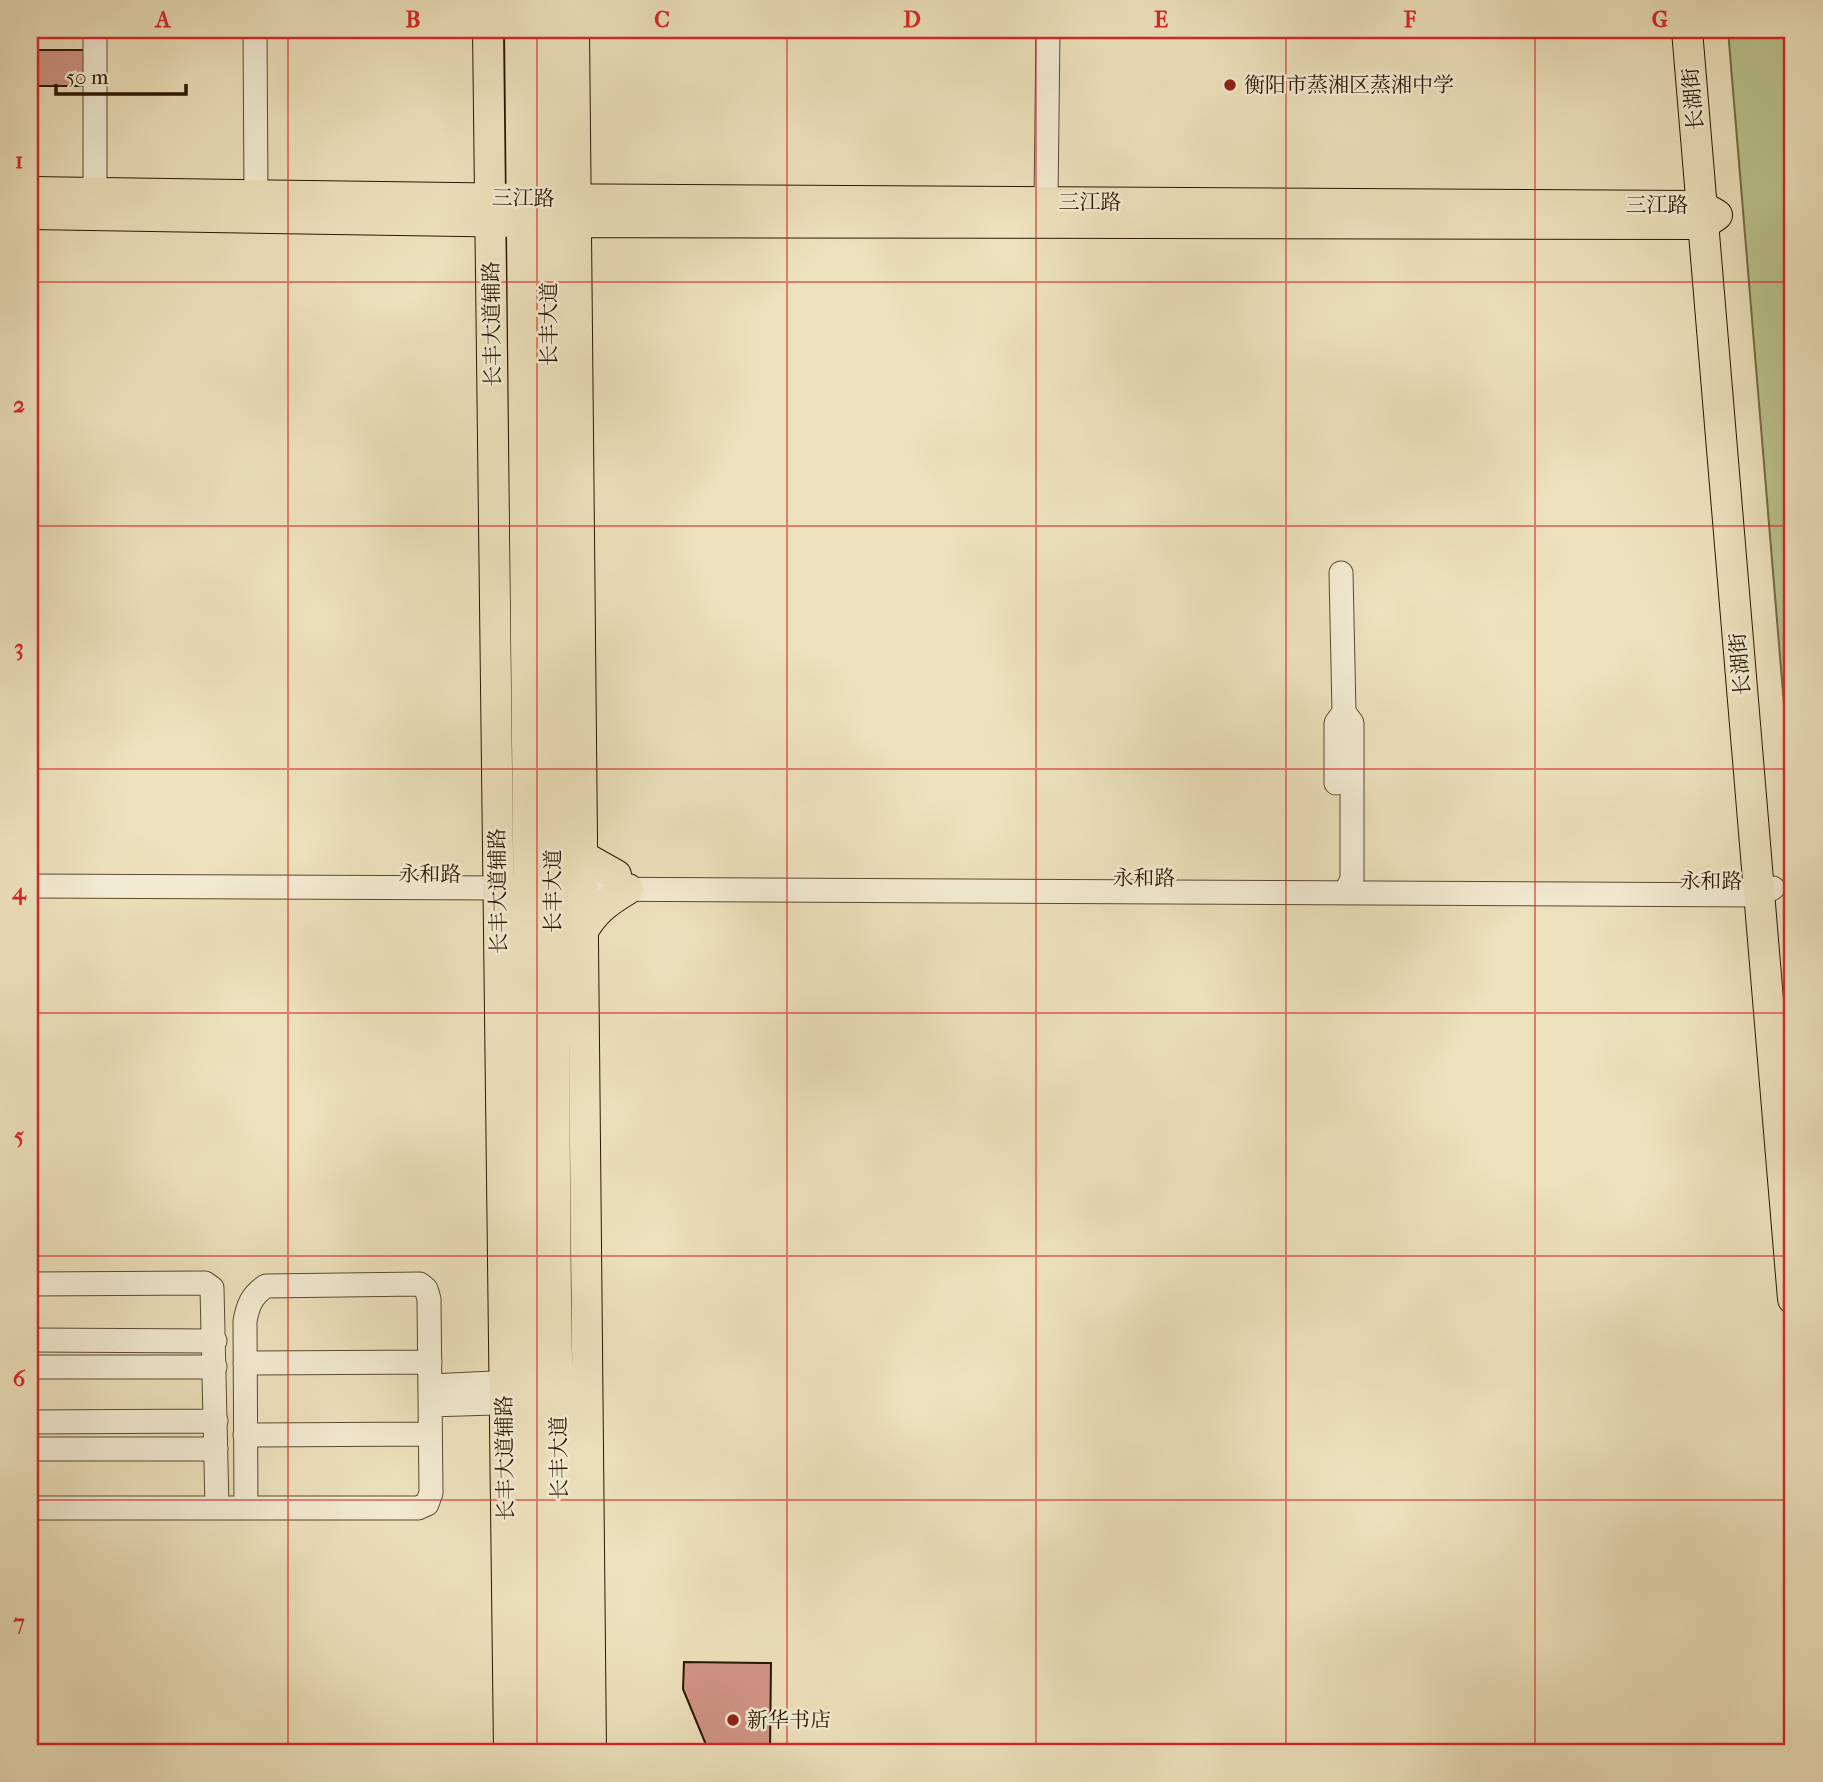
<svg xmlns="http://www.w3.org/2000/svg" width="1823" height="1782" viewBox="0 0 1823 1782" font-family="'IM FELL French Canon','Noto Serif SC',serif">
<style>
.green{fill:#bac38f;stroke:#726c48;stroke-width:2}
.building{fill:#d19587;stroke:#2a1600;stroke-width:2}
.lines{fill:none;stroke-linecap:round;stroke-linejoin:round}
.minor-casing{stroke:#5b492f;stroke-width:25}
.major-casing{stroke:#2a1600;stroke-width:32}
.minor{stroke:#f3ecd4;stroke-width:23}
.major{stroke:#ede2bd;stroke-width:30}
.grid{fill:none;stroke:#d62828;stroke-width:2;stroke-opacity:0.55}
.poi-dot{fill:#8f2418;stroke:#f3ecd4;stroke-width:2.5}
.labels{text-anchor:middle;stroke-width:5;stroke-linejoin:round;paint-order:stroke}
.poi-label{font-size:21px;fill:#2a1600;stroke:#f3ecd4;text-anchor:start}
.street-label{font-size:21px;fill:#2a1600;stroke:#f3ecd4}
.neatline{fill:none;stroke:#d62828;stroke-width:2.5}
.grid-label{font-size:23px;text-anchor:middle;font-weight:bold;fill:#d62828}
</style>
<rect width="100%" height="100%" fill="#ede2bd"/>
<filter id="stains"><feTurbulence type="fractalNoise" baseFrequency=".00286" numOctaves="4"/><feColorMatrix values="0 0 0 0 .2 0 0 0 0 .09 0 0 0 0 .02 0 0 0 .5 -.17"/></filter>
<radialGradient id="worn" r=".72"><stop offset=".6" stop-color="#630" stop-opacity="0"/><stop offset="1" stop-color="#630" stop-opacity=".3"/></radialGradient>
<path class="green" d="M 1728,30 L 1793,30 L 1793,813 Z"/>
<path class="building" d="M 30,50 L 84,50 L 84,86 L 30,86 Z
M 684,1662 L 771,1663 L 770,1752 L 709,1752 L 683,1689 Z"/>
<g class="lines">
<defs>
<path id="minor" d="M 255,30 L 256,195
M 95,193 L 95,30
M 1046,202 L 1048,30
M 1341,573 L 1344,712 L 1352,723 L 1352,879 L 1345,893
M 1336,783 L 1336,723 L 1344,712
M 30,886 L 515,888
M 567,889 L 1760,895 L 1773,888
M 30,1284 L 205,1283 L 212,1288 L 217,1508
M 30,1340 L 215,1341
M 245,1363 L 430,1362
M 30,1367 L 215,1367
M 430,1386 L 493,1383 L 504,1391 L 493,1403 L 430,1405
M 30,1422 L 216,1421
M 245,1435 L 430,1434
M 30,1449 L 216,1449
M 30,1508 L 418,1508 L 427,1504 L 431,1493 L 429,1299 L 426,1289 L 420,1284 L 266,1286 C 252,1295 248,1305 245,1321 L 246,1508"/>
<path id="major" d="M 488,30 L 509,1752
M 520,30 L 537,1752
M 546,30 L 556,1300 L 564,1752
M 574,30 L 591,1752
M 1687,30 L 1793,1299
M 30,192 L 522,199 L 1702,206 L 1717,215 L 1704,224 L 522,222 L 30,214
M 568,848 L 616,875
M 581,935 C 592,913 606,902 628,889"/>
</defs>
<use href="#minor" class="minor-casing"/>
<use href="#major" class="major-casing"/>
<use href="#minor" class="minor"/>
<use href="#major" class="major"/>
</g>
<path class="grid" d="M 288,30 L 288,1752M 537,30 L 537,1752M 787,30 L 787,1752M 1036,30 L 1036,1752M 1286,30 L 1286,1752M 1535,30 L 1535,1752M 30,282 L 1793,282M 30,526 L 1793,526M 30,769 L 1793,769M 30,1013 L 1793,1013M 30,1256 L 1793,1256M 30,1500 L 1793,1500"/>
<g class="poi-dot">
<circle cx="1230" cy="85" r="7"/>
<circle cx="733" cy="1720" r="7"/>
</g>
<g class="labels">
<g class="poi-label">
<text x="1244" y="92">衡阳市蒸湘区蒸湘中学</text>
<text x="747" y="1727">新华书店</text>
</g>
<g class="street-label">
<text transform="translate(1693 99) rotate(-95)" y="7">长湖街</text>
<text transform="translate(523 198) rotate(1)" y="7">三江路</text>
<text x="1090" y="209">三江路</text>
<text x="1657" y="212">三江路</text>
<text transform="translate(492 324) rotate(-91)" y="7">长丰大道辅路</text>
<text transform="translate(549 324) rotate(-90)" y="7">长丰大道</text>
<text transform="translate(1740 664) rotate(-95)" y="7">长湖街</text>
<text x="430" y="881">永和路</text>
<text x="1144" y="885">永和路</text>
<text x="1711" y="888">永和路</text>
<text transform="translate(498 891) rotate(-91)" y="7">长丰大道辅路</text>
<text transform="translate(553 891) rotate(-90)" y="7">长丰大道</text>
<text transform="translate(505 1458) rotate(-91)" y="7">长丰大道辅路</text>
<text transform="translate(559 1458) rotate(-91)" y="7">长丰大道</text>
</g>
</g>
<rect width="1823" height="1782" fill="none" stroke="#ede2bd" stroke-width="77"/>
<path d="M56 84v10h130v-10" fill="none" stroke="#2a1600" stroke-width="3.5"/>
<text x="66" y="84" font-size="21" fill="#2a1600" stroke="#f3ecd4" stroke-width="5" paint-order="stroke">50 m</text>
<rect x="38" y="38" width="1746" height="1706" class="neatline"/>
<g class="grid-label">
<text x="163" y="27">A</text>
<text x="413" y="27">B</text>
<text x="662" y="27">C</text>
<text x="912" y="27">D</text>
<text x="1161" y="27">E</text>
<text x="1410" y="27">F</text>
<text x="1660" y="27">G</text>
<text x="19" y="168">1</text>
<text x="19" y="412">2</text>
<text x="19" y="655">3</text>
<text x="19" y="899">4</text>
<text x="19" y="1143">5</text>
<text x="19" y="1386">6</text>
<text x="19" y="1630">7</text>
</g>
<rect width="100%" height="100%" filter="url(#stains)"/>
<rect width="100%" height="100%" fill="url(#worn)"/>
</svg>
